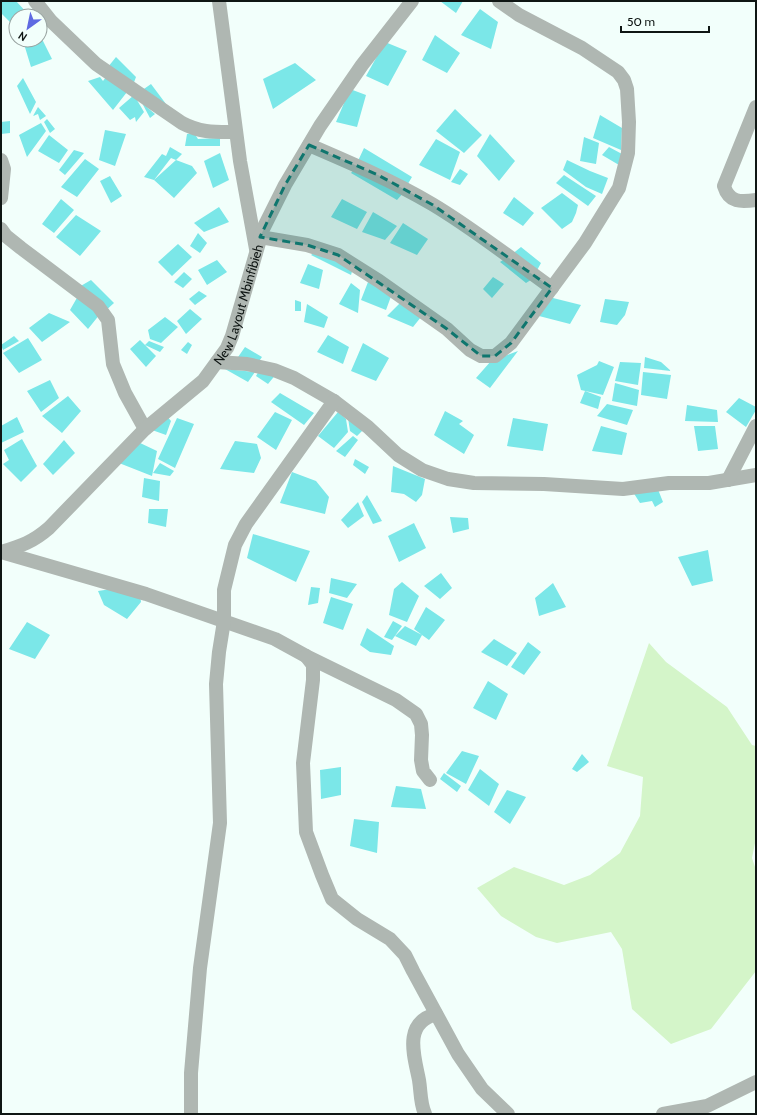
<svg xmlns="http://www.w3.org/2000/svg" width="757" height="1115" viewBox="0 0 757 1115" font-family="Cabin,sans-serif">
<style>
.green{fill:#d4f5c9}
.building{fill:#7be7e8}
.lines{fill:none;stroke-linecap:round;stroke-linejoin:round}
.street{stroke:#afb7b2;stroke-width:14}
.marked{fill:#0f766e;fill-opacity:0.2;stroke:#0f766e;stroke-width:3;stroke-dasharray:8 5;stroke-linejoin:round}
.labels{text-anchor:middle;stroke-width:3;stroke-linejoin:round;paint-order:stroke}
.street-label{font-size:13px;fill:#0f1614;stroke:#f2fffb}
</style>
<rect width="100%" height="100%" fill="#f2fffb"/>
<path class="green" d="M 649,643 L 666,662 L 727,707 L 752,745 L 756,746 L 756,838 L 752,858 L 756,870 L 756,971 L 711,1029 L 671,1044 L 632,1009 L 622,949 L 611,932 L 557,943 L 536,937 L 501,916 L 477,888 L 514,867 L 564,885 L 590,875 L 620,853 L 640,816 L 643,777 L 607,766 Z"/>
<path class="building" d="M 1,1 L 16,1 L 28,14 L 26,16 L 16,16 L 16,24 L 14,26 L 1,13 Z
M 440,1 L 463,1 L 456,13 Z
M 480,9 L 498,22 L 491,49 L 461,35 Z
M 40,35 L 52,59 L 31,67 L 24,44 L 31,40 L 40,40 Z
M 435,35 L 460,53 L 447,73 L 422,60 Z
M 385,42 L 407,51 L 388,86 L 366,76 Z
M 116,57 L 136,77 L 133,85 L 108,67 Z
M 295,63 L 316,80 L 273,109 L 263,79 Z
M 109,73 L 127,92 L 113,110 L 88,81 L 100,77 L 103,81 Z
M 23,78 L 36,102 L 30,114 L 17,86 Z
M 151,84 L 166,104 L 141,91 Z
M 350,89 L 366,95 L 357,127 L 336,122 Z
M 134,95 L 144,112 L 136,122 L 135,117 L 130,120 L 119,108 Z
M 142,103 L 155,114 L 150,118 Z
M 38,107 L 46,116 L 40,120 L 38,114 L 33,116 Z
M 455,109 L 482,135 L 464,153 L 436,131 Z
M 600,115 L 622,128 L 621,150 L 593,138 Z
M 47,119 L 55,129 L 50,133 L 44,122 Z
M 10,121 L 10,133 L 1,134 L 1,122 Z
M 41,123 L 46,131 L 27,157 L 19,135 Z
M 105,130 L 126,134 L 115,166 L 99,160 Z
M 194,133 L 198,139 L 220,138 L 220,146 L 185,146 L 187,134 Z
M 490,134 L 515,161 L 499,181 L 477,156 Z
M 49,135 L 68,150 L 59,163 L 38,151 Z
M 584,137 L 599,143 L 596,164 L 580,161 Z
M 436,139 L 460,152 L 450,180 L 419,165 Z
M 170,147 L 182,154 L 176,160 L 192,166 L 197,173 L 174,198 L 154,180 L 176,160 L 171,158 L 154,180 L 144,177 L 162,154 L 166,156 Z
M 609,147 L 622,154 L 619,165 L 602,155 Z
M 364,148 L 412,177 L 406,187 L 357,163 Z
M 74,150 L 84,153 L 65,175 L 59,170 Z
M 220,153 L 229,180 L 213,188 L 204,161 Z
M 85,159 L 99,169 L 77,197 L 61,187 Z
M 567,160 L 590,171 L 608,178 L 602,194 L 586,187 L 563,170 Z
M 356,167 L 404,192 L 397,200 L 351,173 Z
M 460,169 L 468,174 L 460,185 L 451,182 Z
M 564,175 L 596,196 L 588,206 L 556,183 Z
M 110,176 L 122,196 L 111,203 L 100,181 Z
M 562,193 L 578,205 L 576,213 L 572,222 L 562,229 L 541,208 Z
M 514,197 L 534,213 L 523,226 L 503,213 Z
M 61,199 L 74,210 L 54,233 L 42,224 Z
M 342,199 L 367,212 L 357,229 L 331,217 Z
M 219,207 L 229,222 L 204,232 L 194,223 Z
M 373,212 L 397,226 L 385,240 L 362,232 Z
M 76,215 L 101,231 L 80,256 L 56,237 Z
M 403,223 L 428,239 L 417,255 L 390,243 Z
M 198,233 L 207,243 L 200,253 L 190,246 Z
M 178,244 L 192,257 L 172,276 L 158,262 Z
M 521,247 L 541,263 L 535,274 L 511,255 Z
M 315,252 L 353,268 L 351,275 L 311,255 Z
M 506,258 L 534,278 L 526,283 L 500,262 Z
M 217,260 L 227,272 L 207,285 L 198,270 Z
M 308,264 L 323,270 L 319,289 L 300,283 Z
M 184,272 L 192,279 L 183,288 L 174,282 Z
M 493,277 L 504,284 L 492,298 L 483,289 Z
M 91,280 L 114,303 L 103,313 L 79,287 Z
M 368,282 L 393,291 L 386,310 L 361,300 Z
M 351,283 L 360,290 L 358,313 L 339,304 Z
M 199,291 L 207,296 L 195,305 L 189,299 Z
M 78,296 L 100,314 L 88,329 L 70,310 Z
M 549,297 L 581,305 L 570,324 L 539,316 Z
M 605,299 L 629,302 L 625,315 L 617,325 L 600,322 Z
M 295,300 L 301,302 L 301,311 L 295,311 Z
M 400,303 L 421,317 L 413,327 L 387,316 Z
M 307,304 L 328,317 L 324,328 L 304,322 Z
M 190,309 L 202,319 L 186,334 L 177,321 Z
M 49,313 L 70,322 L 42,342 L 29,328 Z
M 165,317 L 178,327 L 161,343 L 150,339 L 148,330 Z
M 328,335 L 349,347 L 343,364 L 317,352 Z
M 14,336 L 19,341 L 3,350 L 1,345 Z
M 28,338 L 42,360 L 19,373 L 3,353 Z
M 140,340 L 156,356 L 146,367 L 130,349 Z
M 149,341 L 164,347 L 160,352 L 145,345 Z
M 188,342 L 192,345 L 187,354 L 181,350 Z
M 363,343 L 389,358 L 376,381 L 351,371 Z
M 245,347 L 262,357 L 257,364 L 236,360 Z
M 518,351 L 490,388 L 476,378 L 491,361 Z
M 645,357 L 661,362 L 671,371 L 644,368 Z
M 599,361 L 614,367 L 603,395 L 581,390 L 577,375 L 597,365 Z
M 620,362 L 641,363 L 638,385 L 615,381 Z
M 225,369 L 255,372 L 248,382 Z
M 260,369 L 277,373 L 268,384 L 256,376 Z
M 643,372 L 671,375 L 667,399 L 641,395 Z
M 50,380 L 59,398 L 41,412 L 27,391 Z
M 615,383 L 639,390 L 637,406 L 612,401 Z
M 585,391 L 601,397 L 598,409 L 580,403 Z
M 280,393 L 314,413 L 304,425 L 271,402 Z
M 68,396 L 81,411 L 62,433 L 42,416 Z
M 739,398 L 756,407 L 756,410 L 746,427 L 726,412 Z
M 607,404 L 633,410 L 627,425 L 597,416 Z
M 687,405 L 717,410 L 718,422 L 685,421 Z
M 445,411 L 463,421 L 459,424 L 474,435 L 464,454 L 434,435 Z
M 275,412 L 292,420 L 276,450 L 257,437 Z
M 338,412 L 346,419 L 348,432 L 334,448 L 318,436 Z
M 166,415 L 171,421 L 166,435 L 152,430 Z
M 17,417 L 24,432 L 1,443 L 1,426 Z
M 177,418 L 194,424 L 175,468 L 158,459 Z
M 348,418 L 366,427 L 357,436 L 350,431 Z
M 513,418 L 548,424 L 543,451 L 507,446 Z
M 601,426 L 627,433 L 622,455 L 592,451 Z
M 694,426 L 715,426 L 718,449 L 698,451 Z
M 353,436 L 358,440 L 345,457 L 336,451 Z
M 22,439 L 37,466 L 21,482 L 3,464 L 9,460 L 4,450 Z
M 64,440 L 75,453 L 53,475 L 43,464 Z
M 235,441 L 257,444 L 261,458 L 254,473 L 220,469 Z
M 138,442 L 157,451 L 152,476 L 119,463 Z
M 355,459 L 369,467 L 365,474 L 353,465 Z
M 160,463 L 174,471 L 170,476 L 153,473 Z
M 393,466 L 425,479 L 422,495 L 416,502 L 404,494 L 391,492 Z
M 292,472 L 316,481 L 329,497 L 325,514 L 280,503 Z
M 144,478 L 160,481 L 159,501 L 142,497 Z
M 657,487 L 663,502 L 655,507 L 652,501 L 640,503 L 633,492 Z
M 367,495 L 382,521 L 373,524 L 362,502 Z
M 358,502 L 364,516 L 348,528 L 341,520 Z
M 149,509 L 168,509 L 166,527 L 148,523 Z
M 450,517 L 468,518 L 469,529 L 453,533 Z
M 414,523 L 426,548 L 399,562 L 388,536 Z
M 253,534 L 310,551 L 296,582 L 247,558 Z
M 708,550 L 713,581 L 692,586 L 678,557 Z
M 441,573 L 452,588 L 440,599 L 424,586 Z
M 331,578 L 357,584 L 347,598 L 329,593 Z
M 402,582 L 419,596 L 407,622 L 389,615 L 394,589 Z
M 553,583 L 566,607 L 539,616 L 535,598 Z
M 311,587 L 320,588 L 318,603 L 308,605 Z
M 111,589 L 140,595 L 141,602 L 127,619 L 104,605 L 98,591 Z
M 331,597 L 353,604 L 343,630 L 323,623 Z
M 426,607 L 445,620 L 429,640 L 422,635 L 416,646 L 395,636 L 405,626 L 422,635 L 414,629 Z
M 393,621 L 402,626 L 392,640 L 384,637 Z
M 27,622 L 50,635 L 35,659 L 9,649 Z
M 367,628 L 394,646 L 391,655 L 370,652 L 360,645 Z
M 494,639 L 517,653 L 507,666 L 481,652 Z
M 528,642 L 541,652 L 524,675 L 511,667 Z
M 488,681 L 508,694 L 496,720 L 473,708 Z
M 462,751 L 479,756 L 466,784 L 446,773 Z
M 582,754 L 589,762 L 577,772 L 572,769 Z
M 341,767 L 341,795 L 321,799 L 320,770 Z
M 480,769 L 499,784 L 489,806 L 468,790 Z
M 444,773 L 461,786 L 457,792 L 440,779 Z
M 396,786 L 421,789 L 426,809 L 391,807 Z
M 507,790 L 526,797 L 510,824 L 494,812 Z
M 354,819 L 379,822 L 377,853 L 350,846 Z"/>
<g class="lines">
<g class="street">
<path d="M 35,1 L 51,21 L 96,64 L 182,123 C 201,133 215,132 236,132"/>
<path d="M 219,1 L 240,161 L 256,249"/>
<path d="M 756,107 L 724,186 C 729,203 741,202 756,200"/>
<path d="M 309,145 C 351,163 393,181 432,204 C 474,229 513,260 552,288"/>
<path d="M 1,160 L 4,169 L 1,198"/>
<path d="M 1,229 L 6,236 L 21,248 L 98,306 L 108,320 L 113,364 L 125,393 L 145,429"/>
<path d="M 260,237 L 307,245 L 338,255 L 379,281 L 447,329 L 470,350 L 481,356 L 495,356 L 511,343 L 585,243 L 619,188 L 628,153 L 629,122 L 627,89 L 624,80 L 618,72 L 582,48 L 519,15 L 499,1"/>
<path d="M 217,362 L 247,364 L 274,370 L 294,378 L 334,401 L 368,427 L 398,455 L 422,470 L 448,479 L 474,483 L 544,484 L 623,489 L 669,483 L 709,483 L 756,475"/>
<path d="M 728,480 L 756,426"/>
<path id="s1" d="M 1,552 C 21,546 33,542 49,528 L 145,429 L 203,381 L 227,348 L 232,336 L 263,229 L 285,185 L 320,126 L 362,65 L 412,1"/>
<path d="M 1,552 L 146,594 L 275,639 L 306,656 L 396,700 L 416,714 L 421,724 L 422,735 L 421,760 L 423,771 L 430,780"/>
<path d="M 306,656 L 313,665 L 313,680 L 303,763 L 306,832 L 322,875 L 332,899 L 357,919 L 390,939 L 405,955 L 413,971 L 458,1054 L 482,1089 L 508,1114"/>
<path d="M 191,1114 L 191,1073 L 200,968 L 220,823 L 216,684 L 219,652 L 224,621 L 224,590 L 235,545 L 246,524 L 334,401"/>
<path d="M 425,1114 C 420,1103 421,1092 419,1080 C 414,1055 403,1023 436,1014"/>
<path d="M 663,1114 L 707,1106 L 756,1082"/>
</g>
</g>
<path class="marked" d="M 309,145 L 378,175 L 433,205 L 552,288 L 511,343 L 495,356 L 481,356 L 447,329 L 338,255 L 307,245 L 260,237 L 285,185 Z"/>
<g class="labels">
<g class="street-label">
<text dy="5" stroke="none"><textPath href="#s1" startOffset="353">New Layout Mbinfibieh</textPath></text>
</g>
</g>
<rect width="757" height="1115" fill="none" stroke="#0f1614" stroke-width="4"/>
<g transform="translate(28 28) rotate(213)"><circle r="19" fill="#f2fffb" stroke="#97a29f"/>
<path d="M0-3L7 15L0 10L-7 15Z" fill="#5f6ae2"/>
<text y="-6" font-size="11" font-weight="bold" text-anchor="middle" fill="#0f1614">N</text>
</g>
<path d="M621 26v6h88v-6" fill="none" stroke="#0f1614" stroke-width="2"/>
<text x="627" y="26" font-size="12" fill="#0f1614" stroke="#f2fffb" stroke-width="3" paint-order="stroke">50 m</text>
</svg>
